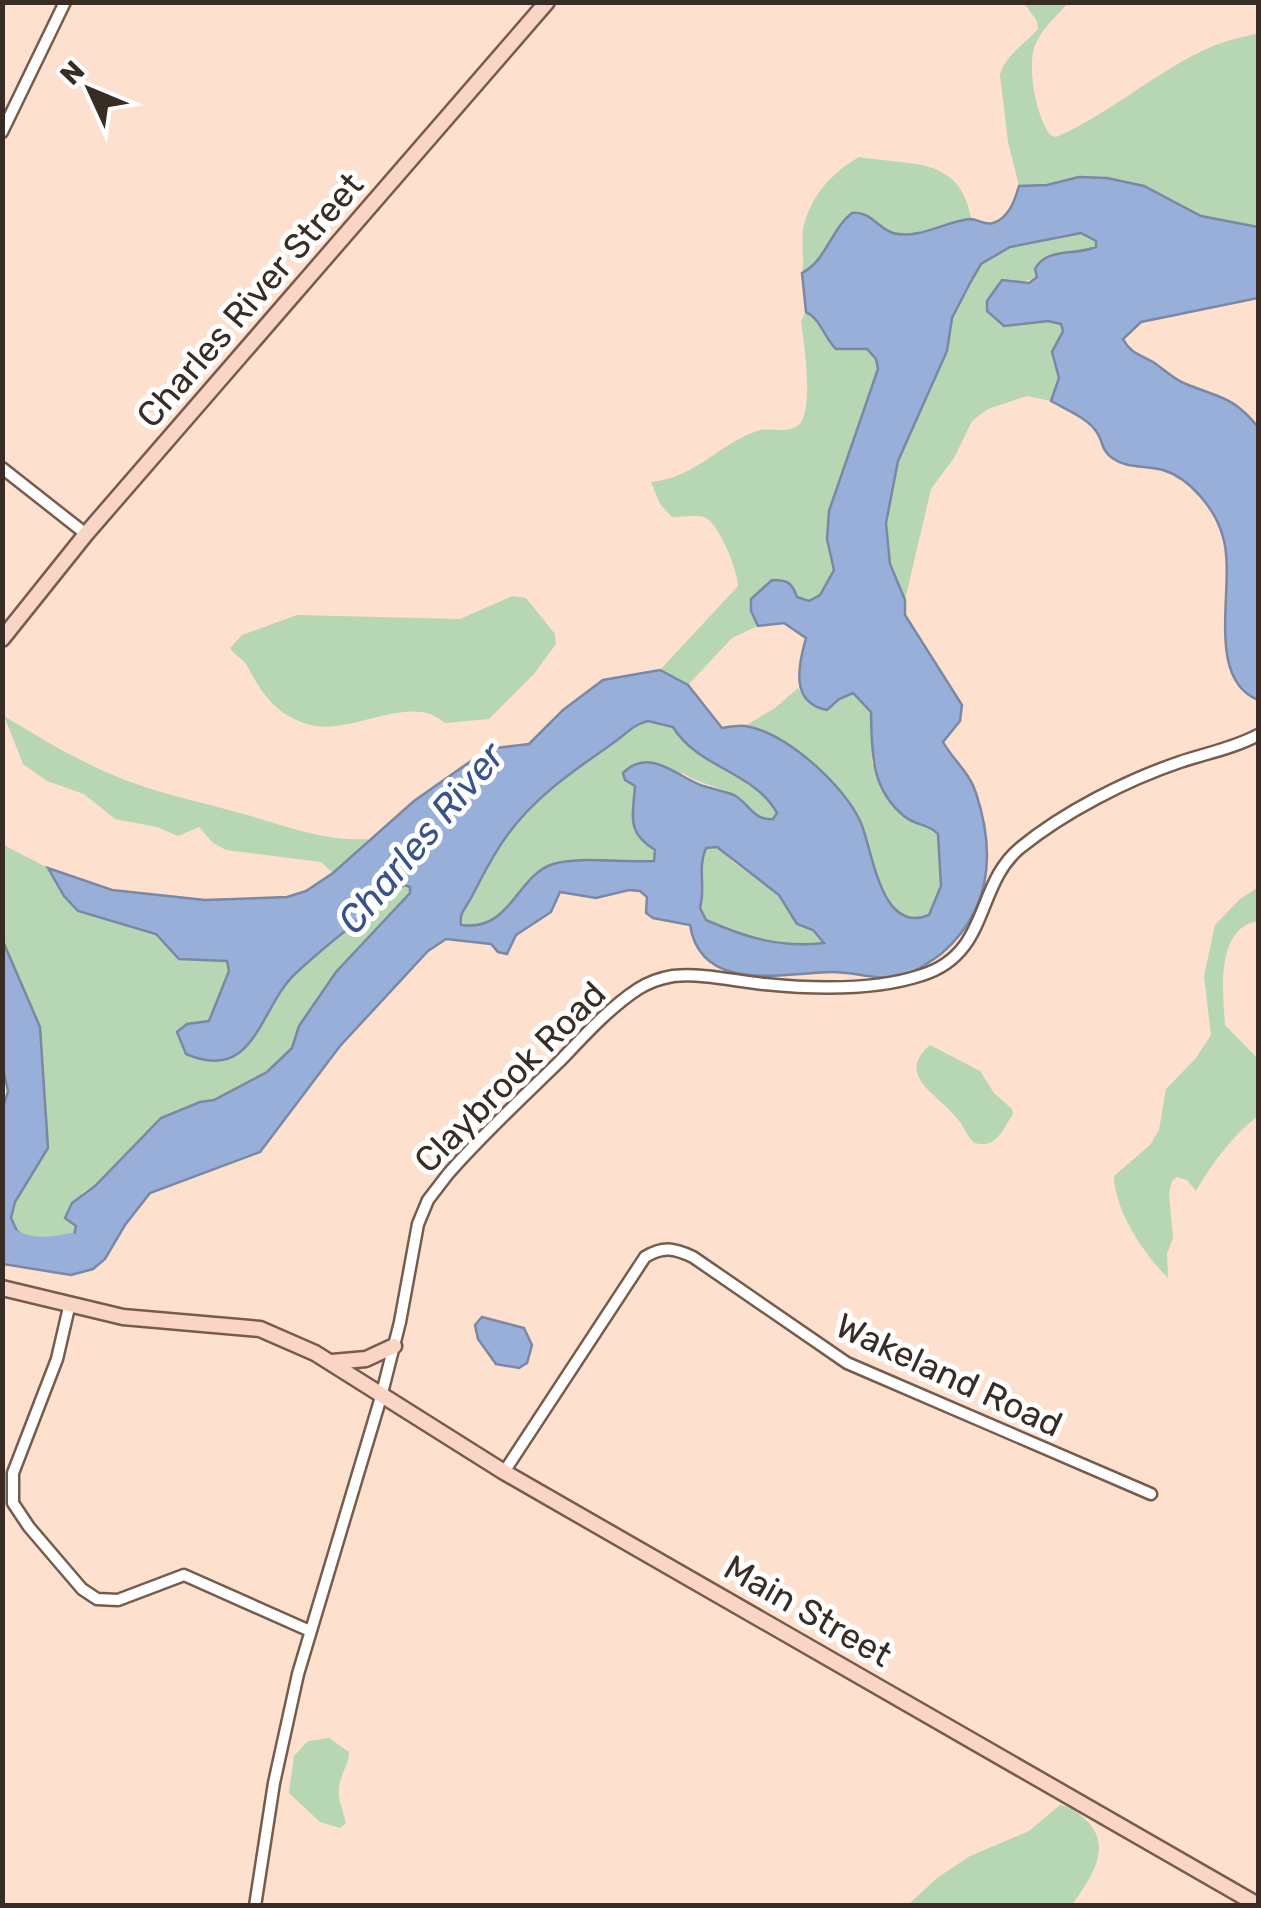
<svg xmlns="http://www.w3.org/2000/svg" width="1261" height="1908" viewBox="0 0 1261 1908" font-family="Rubik,sans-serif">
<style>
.green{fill:#b7d6b3}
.water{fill:#98afda;stroke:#7b88a4;stroke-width:2.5;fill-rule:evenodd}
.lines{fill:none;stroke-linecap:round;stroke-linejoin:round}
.river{stroke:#98afda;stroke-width:20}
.street-casing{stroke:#765c4d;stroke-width:15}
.secondary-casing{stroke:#765c4d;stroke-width:19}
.street{stroke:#fff;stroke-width:10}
.secondary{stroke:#fad5c5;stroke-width:14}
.labels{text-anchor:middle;stroke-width:10;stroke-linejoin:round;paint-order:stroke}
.street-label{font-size:35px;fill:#382c25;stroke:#fff}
.water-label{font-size:38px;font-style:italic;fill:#37538a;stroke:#fff}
</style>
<rect width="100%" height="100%" fill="#fee0ce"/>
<path class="green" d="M 1024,3 L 1068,3 C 1058,15 1044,26 1037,41 C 1025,62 1036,116 1050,135 L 1056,137 C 1112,113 1157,70 1213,46 C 1227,40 1244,37 1258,33 L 1258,227 L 1201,216 L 1144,186 L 1079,177 L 1047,185 L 1019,186 L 1008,142 L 1000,75 C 1005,55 1025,44 1038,29 L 1037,21 Z
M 859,157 C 910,166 959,155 971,217 L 969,221 L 916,233 L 900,234 L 887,231 L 824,251 L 811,269 L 802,273 C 805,257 800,240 804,225 C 812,194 833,172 859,157 Z
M 1082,233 L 1096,241 L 1096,247 L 1085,252 L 1050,255 C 1038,275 1034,286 1009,279 L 1018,326 L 1048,320 L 1061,324 L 1063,331 L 1053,361 L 1059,378 L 1051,401 L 1027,396 L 988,409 L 972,421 L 954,458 L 931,489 L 905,600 L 890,564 L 886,523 L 898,461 L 947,351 L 952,319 L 981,264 L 1010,247 Z
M 806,312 C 821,320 823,345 841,349 C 848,351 858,347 867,349 L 876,359 L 878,369 L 829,511 L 827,539 L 834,570 L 819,595 L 809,601 L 797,597 L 793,586 L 751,611 L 758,626 L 732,638 L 688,685 L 660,670 L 738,586 C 738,572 719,522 704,517 C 696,515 682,517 672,517 L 660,504 L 651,482 C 697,477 717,445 757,431 C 771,426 791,436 801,422 C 813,403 804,343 801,321 Z
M 512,596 L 526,598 L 555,634 L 556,644 L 533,675 L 489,719 L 445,723 C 410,690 346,740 304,723 C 272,711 261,691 246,664 C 242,658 235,656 230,648 L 242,635 L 297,615 L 460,619 Z
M 798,688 L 811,705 L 827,710 L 839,699 L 853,693 L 871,712 L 872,763 L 915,824 L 929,825 L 938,834 L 941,886 L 929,915 L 918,919 L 905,918 C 888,902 882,886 873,865 C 840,793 824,753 745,726 L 775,708 Z
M 4,716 C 40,738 75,759 113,775 C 154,793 198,801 240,813 C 284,825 323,842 369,839 L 333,873 L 321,862 L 226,850 L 213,843 L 199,827 L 178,836 L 157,827 L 115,819 L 84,794 L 47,781 L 23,764 Z
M 648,721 L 673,727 C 698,768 755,772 777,813 L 773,819 C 754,821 752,807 738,797 C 721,786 700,785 683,773 L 635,786 C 633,817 626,832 656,850 L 654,861 C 621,864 564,855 536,875 C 509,894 503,931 461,925 C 458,912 465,909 471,898 C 482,878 492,856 506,837 C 535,796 576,769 616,741 C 628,732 633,725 648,721 Z
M 2,844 L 48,868 L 64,896 L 127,925 L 156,934 L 179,959 L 227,961 L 229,971 L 209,1022 L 196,1022 L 177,1032 L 274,1003 L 295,973 L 405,885 L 410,887 L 410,893 L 299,1026 L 293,1048 L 267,1072 L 214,1100 L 200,1102 L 161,1118 L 95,1186 L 83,1192 L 74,1235 L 61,1237 L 40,1249 L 17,1231 L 11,1218 L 15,1202 L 48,1148 L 40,1027 L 3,939 Z
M 717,847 L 733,862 L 779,895 L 797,924 L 813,930 L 825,943 C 777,948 749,939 706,920 L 700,908 C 706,888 697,868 705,848 Z
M 1258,887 L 1258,921 C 1215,928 1223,992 1225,1025 L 1258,1059 L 1258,1116 C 1233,1135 1212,1163 1196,1191 L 1187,1180 L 1177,1177 L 1172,1181 L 1169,1193 L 1173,1238 L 1167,1254 L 1168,1278 C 1143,1253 1115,1211 1114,1176 L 1150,1145 L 1159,1130 L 1166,1089 L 1196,1058 L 1211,1035 L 1204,976 L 1215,925 L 1239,900 Z
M 930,1045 L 980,1071 L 994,1093 L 1012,1109 L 1013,1114 C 1002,1131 996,1149 974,1143 C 966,1135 963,1124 955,1116 C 937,1094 895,1075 930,1045 Z
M 329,1738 L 349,1752 C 349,1764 341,1774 339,1786 C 337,1799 343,1810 346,1823 L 340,1828 L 320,1822 L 289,1793 L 294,1756 L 308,1741 Z
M 1060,1805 C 1073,1808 1078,1813 1087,1821 C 1114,1848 1089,1880 1072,1905 L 908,1905 L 937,1878 L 970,1856 L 1029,1831 Z"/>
<path class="water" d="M 1079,177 L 1107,178 L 1144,186 L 1201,216 L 1258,227 L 1258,298 L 1141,322 L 1123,339 C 1130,353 1141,355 1153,362 C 1164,369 1174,380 1186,384 C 1220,398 1233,396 1258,427 L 1258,700 C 1203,677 1237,583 1223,537 C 1216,510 1190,478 1163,470 C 1146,465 1126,469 1111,457 C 1101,450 1103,440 1096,431 C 1087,418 1065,409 1051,401 L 1059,378 L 1052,352 L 1063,331 L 1061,324 L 1048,321 L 1004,326 L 987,311 L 987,301 L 1002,280 L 1029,283 L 1037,277 L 1035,269 C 1046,247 1075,256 1096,247 L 1096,241 L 1081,233 L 1010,247 L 981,264 L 970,283 L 952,318 L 947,351 L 898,461 L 886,523 L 890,564 L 905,600 L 905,615 L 962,705 L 960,721 L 943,742 C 953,760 970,773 976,793 C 996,854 991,911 941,954 C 930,962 914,973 901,976 C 877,981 856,972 832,972 C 783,973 701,994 690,925 L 653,918 L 646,913 L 647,897 L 640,891 L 629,890 L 596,898 L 560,892 L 551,912 L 516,935 L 507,954 L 498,952 L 491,944 L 446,939 L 428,951 L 340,1046 L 260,1152 L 150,1193 L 125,1225 L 105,1259 L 93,1269 L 71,1275 L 3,1264 L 2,1111 L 8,1091 L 2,1064 L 2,939 L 40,1027 L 48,1148 L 15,1202 L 11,1218 L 17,1231 L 40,1249 L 61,1237 L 74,1235 L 76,1226 L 65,1218 L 72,1203 L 95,1186 L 161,1118 L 200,1102 L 214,1100 L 267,1072 L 292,1048 L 299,1026 L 336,972 L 410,893 L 410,887 L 404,885 C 368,913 329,942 296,973 C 259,1007 256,1084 186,1054 L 177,1032 L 187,1024 L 209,1021 L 229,971 L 227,961 L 179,959 L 156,934 L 78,911 L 64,896 L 48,868 L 112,890 L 205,900 L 287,897 L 306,891 L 333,873 L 414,801 L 488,749 L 529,744 L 563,710 L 603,680 L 660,670 L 688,685 L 722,728 C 729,727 738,725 745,726 C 786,732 845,786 861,823 C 873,852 881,935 929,915 L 941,886 L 938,834 C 928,823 915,826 904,816 C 870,788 872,751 871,712 L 853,693 L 839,699 L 827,710 C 790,703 798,666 806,638 L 784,623 L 758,626 L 751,611 L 751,599 L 772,580 C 787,580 792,582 797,597 L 809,601 L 820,595 L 834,570 L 827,539 L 829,511 L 878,369 L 876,359 L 867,349 L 836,349 C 824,338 821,319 806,312 L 802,273 C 826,261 831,229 852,213 C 871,211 877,228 893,233 C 919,240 946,221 970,219 C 978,219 985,226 993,223 C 1009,218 1015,200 1019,186 L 1047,185 ZM 648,721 L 673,727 C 698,768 755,772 777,813 L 773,819 C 753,821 749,803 734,795 C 724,791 713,789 703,786 C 677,777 650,746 623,773 L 625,780 L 635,786 C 633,817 626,832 655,850 L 654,861 C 626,863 577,856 553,864 C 516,876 511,932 461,925 C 459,912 466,908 471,898 C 482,877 492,856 506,837 C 535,796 576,769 616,741 C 628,732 633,725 648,721 ZM 717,847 L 779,895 L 797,924 L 813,930 L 824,943 C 780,948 747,938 706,920 L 700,908 C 706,888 697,868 706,848 Z
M 482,1317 L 524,1328 L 532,1345 L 527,1363 L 519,1368 L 496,1364 L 478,1339 L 475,1325 Z"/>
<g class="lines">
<path class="river" d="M 2,1232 C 21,1250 47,1249 71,1243"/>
<defs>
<path id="street" d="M 2,132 L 65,2
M 2,468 L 86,534
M 70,1303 L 57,1359 L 13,1473 L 13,1503 L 29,1527 L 82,1589 L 97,1599 L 118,1600 L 184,1575 L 310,1631
M 504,1472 L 645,1257 C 663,1246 674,1248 693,1257 L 847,1363 L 1151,1494
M 255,1906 L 274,1783 L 298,1674 L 381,1397 L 400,1322 L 418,1224 L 428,1200 L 448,1174 C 483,1134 522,1098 560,1061 C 584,1036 609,1008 638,989 C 649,982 661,978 673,976 C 704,973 734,981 764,984 C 813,989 874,991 922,975 C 990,954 975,885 1020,848 C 1064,812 1127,780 1180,762 C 1207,753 1234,748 1258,735"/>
<path id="secondary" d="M 2,639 L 86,534 L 547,2
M 2,1288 L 123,1317 L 260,1329 L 315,1353 L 504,1472 L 1258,1905
M 332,1362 L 366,1359 L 394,1346"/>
</defs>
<use href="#street" class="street-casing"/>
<use href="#secondary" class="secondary-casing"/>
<use href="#street" class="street"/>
<use href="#secondary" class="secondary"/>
</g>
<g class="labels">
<g class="street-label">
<text transform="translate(250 300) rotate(-49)" y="12">Charles River Street</text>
<text transform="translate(510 1077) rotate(-45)" y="12">Claybrook Road</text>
<text transform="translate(949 1375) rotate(25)" y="12">Wakeland Road</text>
<text transform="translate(808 1611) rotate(30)" y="12">Main Street</text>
</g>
<g class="water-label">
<text transform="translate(421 838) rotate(-50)" y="13">Charles River</text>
</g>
</g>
<rect width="1261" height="1908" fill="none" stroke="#382c25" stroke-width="10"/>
<g transform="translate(90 90) rotate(314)" stroke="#ffffff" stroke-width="8" paint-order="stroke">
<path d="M0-8L18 38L0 25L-18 38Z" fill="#382c25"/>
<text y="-15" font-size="28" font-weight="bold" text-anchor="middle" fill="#382c25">N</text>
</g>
</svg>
